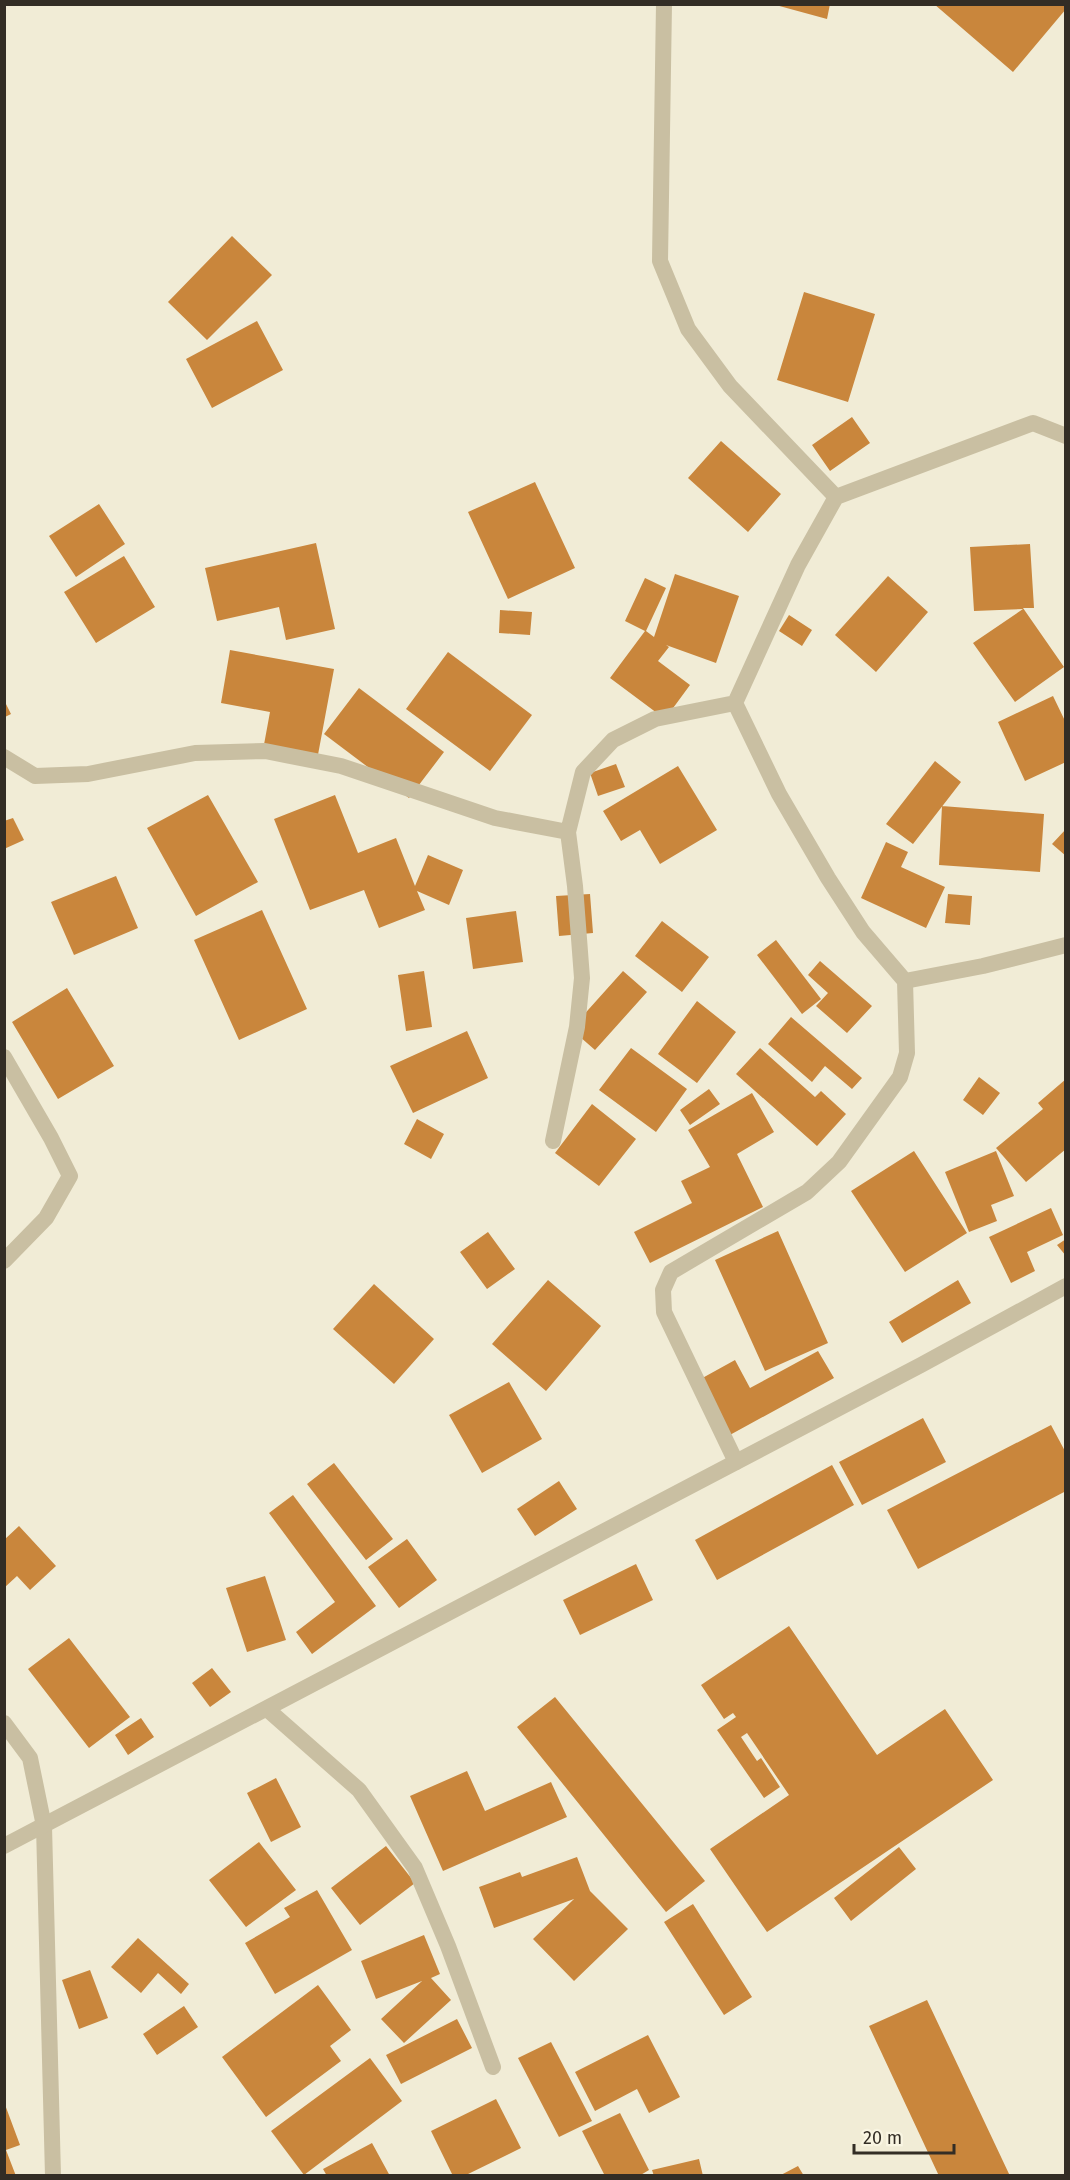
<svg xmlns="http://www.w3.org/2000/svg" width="1070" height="2180" viewBox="0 0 1070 2180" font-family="'Fira Sans',sans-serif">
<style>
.building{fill:#c9863c}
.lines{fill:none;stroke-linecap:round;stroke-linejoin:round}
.service{stroke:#c9bfa2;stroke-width:16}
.minor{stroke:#c9bfa2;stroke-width:16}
.tertiary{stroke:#c9bfa2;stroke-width:16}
</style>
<rect width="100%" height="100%" fill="#f1ecd6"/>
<path class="building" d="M 772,4 L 830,4 L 827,19 Z
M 934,4 L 1066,4 L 1066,9 L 1013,72 Z
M 232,236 L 272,275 L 207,340 L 168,302 Z
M 804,292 L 875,314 L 848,402 L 777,380 Z
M 257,321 L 283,370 L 212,408 L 186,359 Z
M 852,417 L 870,443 L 830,471 L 812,445 Z
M 721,441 L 781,494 L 748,532 L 688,478 Z
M 535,482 L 575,568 L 508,599 L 468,512 Z
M 99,504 L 125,544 L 76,577 L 49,536 Z
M 316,543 L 335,629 L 286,640 L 279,607 L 217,621 L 205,568 Z
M 1030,544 L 1034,608 L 1023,608 L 1064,667 L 1015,702 L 973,643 L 1023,609 L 974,611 L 970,547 Z
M 124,556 L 155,607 L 96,643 L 64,592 Z
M 675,574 L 739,596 L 716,663 L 666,645 L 669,647 L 658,661 L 690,685 L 665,719 L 610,678 L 645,631 L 625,621 L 645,578 L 666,588 L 646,631 L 654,637 Z
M 888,576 L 928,612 L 876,672 L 835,635 Z
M 500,610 L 532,612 L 530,635 L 499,633 Z
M 789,615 L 812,630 L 802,646 L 779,631 Z
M 230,650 L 334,669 L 317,760 L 263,750 L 270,712 L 221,703 Z
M 448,652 L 532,715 L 490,771 L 406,709 Z
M 359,688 L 444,752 L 409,798 L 324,734 Z
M 1053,696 L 1066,723 L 1066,762 L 1025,781 L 998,722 Z
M 5,702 L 11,714 L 5,717 Z
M 935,761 L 961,782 L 913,844 L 886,824 Z
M 616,764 L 625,787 L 598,796 L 590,773 Z
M 678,766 L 717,830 L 660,864 L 640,830 L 621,841 L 603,811 Z
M 208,795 L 258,882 L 196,916 L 147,828 Z
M 335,795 L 358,853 L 396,838 L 415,886 L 428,855 L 463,870 L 449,905 L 417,891 L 425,910 L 379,928 L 364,890 L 310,910 L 274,819 Z
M 942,806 L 1044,814 L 1040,872 L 939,865 Z
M 13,818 L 24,840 L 4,849 L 4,821 Z
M 1066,829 L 1066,856 L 1052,844 Z
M 886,842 L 908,852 L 901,867 L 945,887 L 926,928 L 861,898 Z
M 116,876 L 138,928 L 74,955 L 51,902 Z
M 590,894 L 593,933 L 559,936 L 556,896 Z
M 948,894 L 972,896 L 970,925 L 945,923 Z
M 262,910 L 307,1009 L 239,1040 L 194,940 Z
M 516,911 L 523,962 L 473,969 L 466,918 Z
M 662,921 L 709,957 L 682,992 L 635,956 Z
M 776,940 L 821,999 L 802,1014 L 757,955 Z
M 820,961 L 872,1006 L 847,1033 L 816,1006 L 828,993 L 808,975 Z
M 424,971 L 432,1027 L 406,1031 L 398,975 Z
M 623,971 L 647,992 L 595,1050 L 571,1029 Z
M 67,988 L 114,1066 L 58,1099 L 12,1022 Z
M 697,1001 L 736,1032 L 697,1083 L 658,1054 Z
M 791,1017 L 862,1078 L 852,1089 L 825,1066 L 812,1082 L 768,1044 Z
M 467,1031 L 488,1078 L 413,1113 L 390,1066 Z
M 631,1048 L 687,1089 L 656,1132 L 599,1090 Z
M 760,1048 L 815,1097 L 821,1091 L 846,1114 L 817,1146 L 736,1074 Z
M 979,1077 L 1000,1093 L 983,1115 L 963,1100 Z
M 1066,1079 L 1066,1149 L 1026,1182 L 996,1148 L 1043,1109 L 1038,1103 Z
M 709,1089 L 720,1104 L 690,1125 L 680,1110 Z
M 752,1093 L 774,1132 L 737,1154 L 763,1207 L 650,1263 L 634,1232 L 692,1203 L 681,1181 L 710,1167 L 688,1130 Z
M 592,1104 L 636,1139 L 599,1186 L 555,1153 Z
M 417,1119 L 444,1134 L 431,1159 L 404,1144 Z
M 914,1151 L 967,1233 L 905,1272 L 851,1191 Z
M 996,1151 L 1014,1196 L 991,1205 L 997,1221 L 969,1232 L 945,1172 Z
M 1051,1208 L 1063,1235 L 1027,1252 L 1035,1271 L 1011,1283 L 989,1237 Z
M 778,1231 L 828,1343 L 765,1371 L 715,1260 Z
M 488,1232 L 515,1269 L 487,1289 L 460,1252 Z
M 1066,1239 L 1066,1256 L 1057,1245 Z
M 548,1280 L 601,1326 L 546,1391 L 492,1344 Z
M 958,1280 L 971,1303 L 902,1343 L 889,1322 Z
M 374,1284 L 434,1339 L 394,1384 L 333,1329 Z
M 818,1351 L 834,1378 L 728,1436 L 697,1381 L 735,1360 L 750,1388 Z
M 509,1382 L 542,1439 L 482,1473 L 449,1415 Z
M 923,1418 L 946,1462 L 862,1505 L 839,1462 Z
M 1051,1425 L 1066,1453 L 1066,1491 L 918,1569 L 887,1510 Z
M 334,1463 L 393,1539 L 366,1560 L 307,1484 Z
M 832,1465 L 854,1505 L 717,1580 L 695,1540 Z
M 559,1481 L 577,1509 L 535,1536 L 517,1509 Z
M 293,1495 L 376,1606 L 312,1654 L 296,1632 L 335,1602 L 269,1513 Z
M 19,1526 L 56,1566 L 30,1590 L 17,1576 L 4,1588 L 4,1540 Z
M 407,1539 L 437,1580 L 399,1608 L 368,1567 Z
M 636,1564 L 653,1600 L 580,1635 L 563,1600 Z
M 265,1576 L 286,1640 L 247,1652 L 226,1588 Z
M 789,1626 L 877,1755 L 945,1709 L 993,1780 L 767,1932 L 710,1849 L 789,1795 L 747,1733 L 741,1737 L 757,1761 L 761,1758 L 780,1787 L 764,1798 L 717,1730 L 736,1717 L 733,1713 L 724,1719 L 701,1685 Z
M 69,1638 L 130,1717 L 89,1748 L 28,1669 Z
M 212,1668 L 231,1692 L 210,1707 L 192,1683 Z
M 555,1697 L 705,1881 L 666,1912 L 517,1727 Z
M 141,1718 L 154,1737 L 128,1755 L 115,1735 Z
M 467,1771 L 485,1811 L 551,1782 L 567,1817 L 443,1871 L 410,1796 Z
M 276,1778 L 301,1827 L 271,1842 L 247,1793 Z
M 259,1842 L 296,1890 L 246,1927 L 209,1880 Z
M 386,1846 L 415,1883 L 360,1925 L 331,1888 Z
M 899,1847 L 916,1869 L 851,1921 L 834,1898 Z
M 577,1857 L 590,1891 L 628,1929 L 574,1981 L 533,1939 L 574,1899 L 494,1928 L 479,1887 L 520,1872 L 522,1877 Z
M 317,1890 L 352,1950 L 275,1994 L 245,1943 L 290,1917 L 284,1908 Z
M 693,1904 L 752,1997 L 724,2015 L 664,1922 Z
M 424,1935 L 440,1974 L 431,1978 L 451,2000 L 404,2043 L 381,2019 L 422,1981 L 376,1999 L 361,1961 Z
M 138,1938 L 189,1984 L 181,1994 L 158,1973 L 141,1993 L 111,1967 Z
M 90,1970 L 108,2018 L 79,2029 L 62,1980 Z
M 318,1985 L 351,2030 L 330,2046 L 341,2061 L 266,2117 L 222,2057 Z
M 927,2000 L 1010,2176 L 939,2176 L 869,2026 Z
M 184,2006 L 198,2027 L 157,2055 L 143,2034 Z
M 457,2019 L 472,2048 L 401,2084 L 386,2055 Z
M 648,2035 L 680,2097 L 649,2113 L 637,2089 L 595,2111 L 575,2072 Z
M 551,2042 L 592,2121 L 559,2137 L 518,2058 Z
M 370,2058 L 402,2101 L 304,2175 L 271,2131 Z
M 496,2099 L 521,2148 L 464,2176 L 453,2176 L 431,2131 Z
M 4,2102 L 20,2145 L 6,2150 L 16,2176 L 4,2176 Z
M 620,2113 L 649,2170 L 639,2176 L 605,2176 L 582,2131 Z
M 372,2143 L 390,2176 L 327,2176 L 323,2169 Z
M 699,2159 L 703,2176 L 654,2176 L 652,2170 Z
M 798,2166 L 804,2176 L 779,2176 Z"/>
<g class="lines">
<path class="service" d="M 4,1057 L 51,1138 L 70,1176 L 46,1218 L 4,1261"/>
<path class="minor" d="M 664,4 L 660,261 L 688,329 L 730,386 L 836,497
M 4,757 L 35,776 L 88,774 L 195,753 L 265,751 L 341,766 L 495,818 L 568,832
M 905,981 L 983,966 L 1066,945
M 553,1141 L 577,1027 L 582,978 L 575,886 L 568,832 L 583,772 L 613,740 L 655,719 L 735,703
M 736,1462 L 664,1312 L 663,1290 L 671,1272 L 807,1192 L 839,1162 L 900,1077 L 907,1053 L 905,981 L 863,932 L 828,878 L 779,794 L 735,703 L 798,565 L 836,497 L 1033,423 L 1066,436
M 267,1709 L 359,1790 L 415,1868 L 448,1946 L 493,2067
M 4,1723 L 30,1758 L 44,1826 L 53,2176"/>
<path class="tertiary" d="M 4,1846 L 921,1365 L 1066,1286"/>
</g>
<rect width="1070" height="2180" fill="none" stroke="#332d25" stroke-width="12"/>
<path d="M854 2144v9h100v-9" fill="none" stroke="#332d25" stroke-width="3"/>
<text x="863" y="2144" font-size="18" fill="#332d25" stroke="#f9f5e2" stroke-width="4.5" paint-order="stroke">20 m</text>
</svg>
